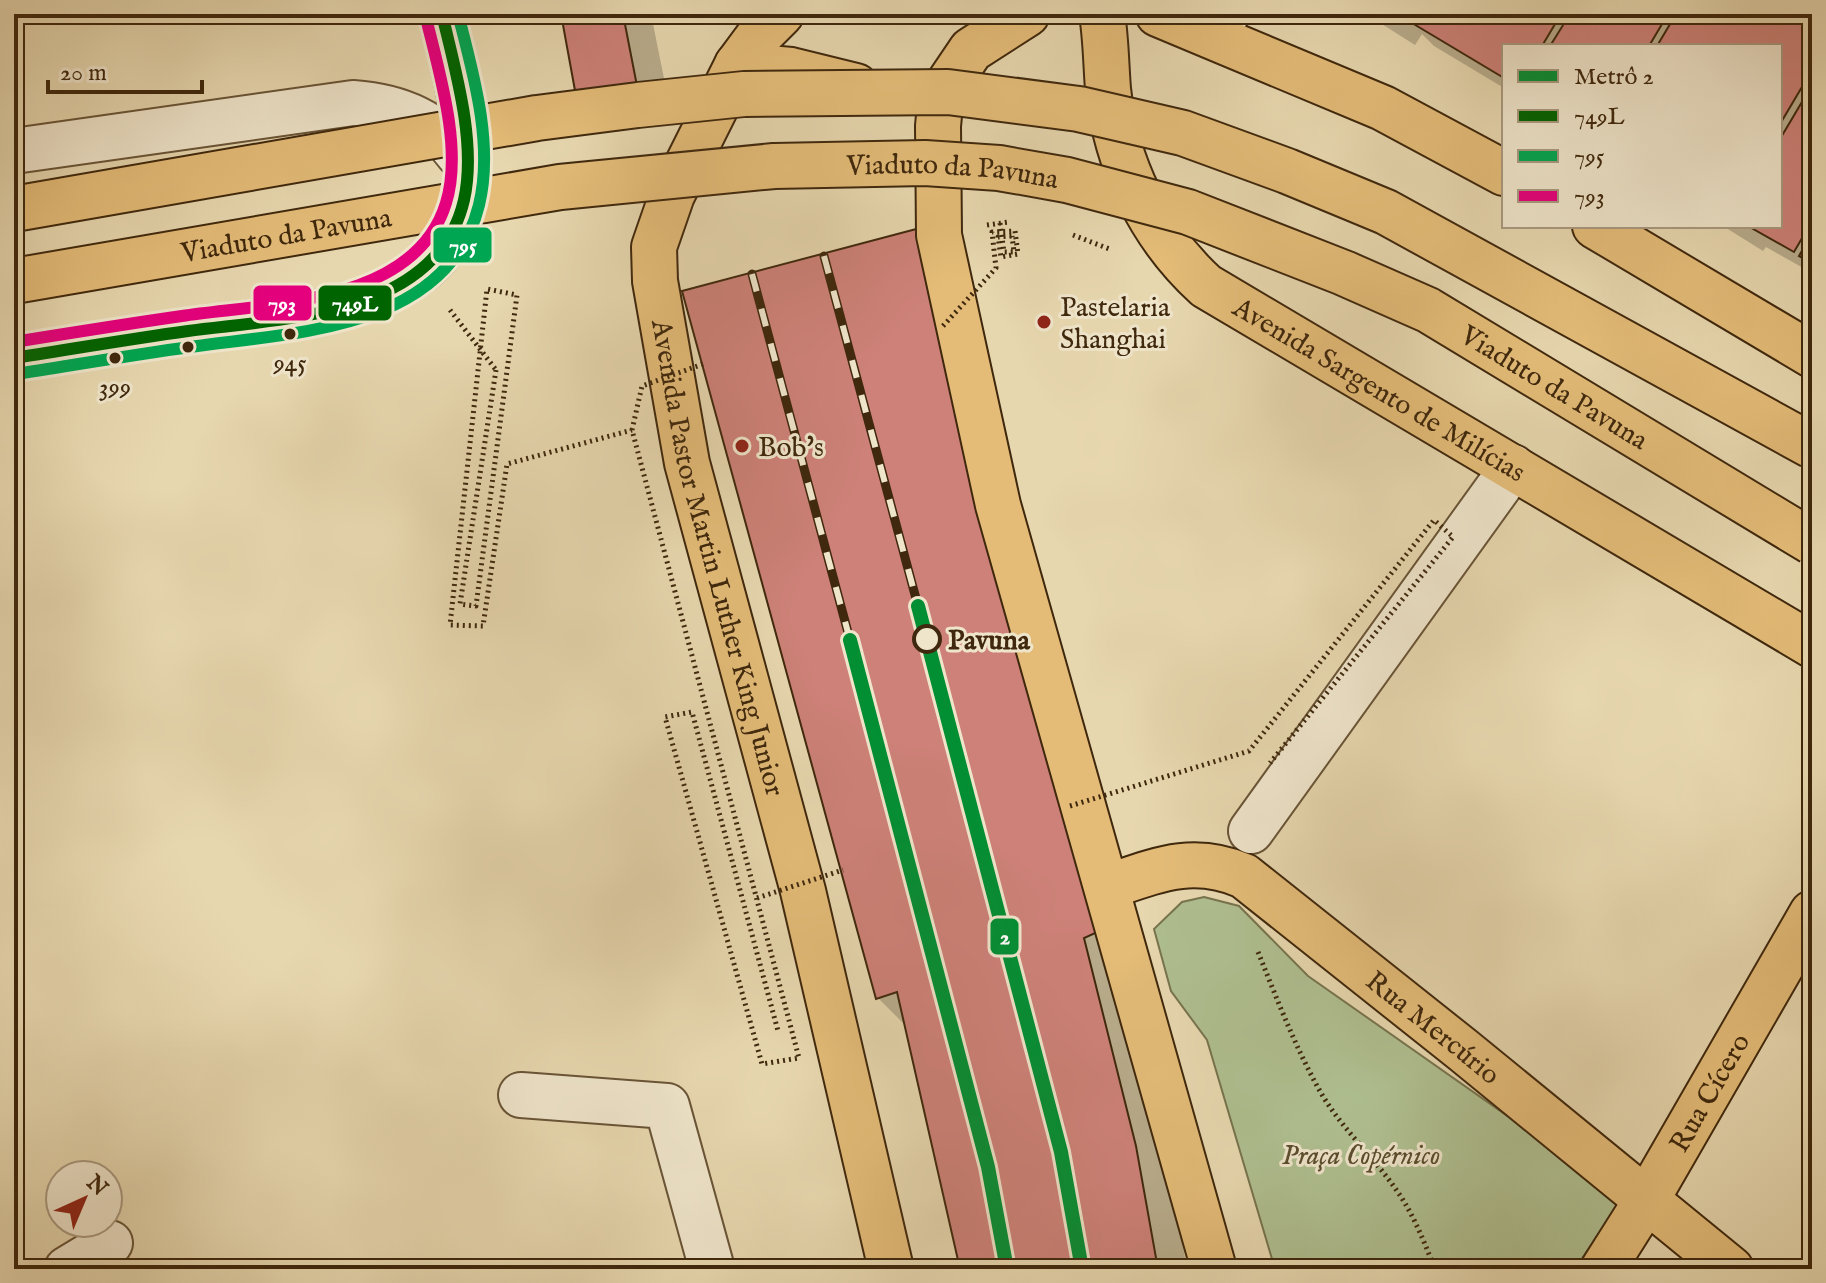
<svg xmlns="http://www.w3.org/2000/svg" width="1826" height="1283" viewBox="0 0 1826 1283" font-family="'IM FELL English',serif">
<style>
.green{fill:#afbf90;stroke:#77744e;stroke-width:2}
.shadow{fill:#0003}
.building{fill:#cd8178;stroke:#3f280d;stroke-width:2}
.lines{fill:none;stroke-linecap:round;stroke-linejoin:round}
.lane-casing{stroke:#695436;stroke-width:26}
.street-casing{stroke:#695436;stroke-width:48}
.secondary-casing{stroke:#3f280d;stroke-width:48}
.primary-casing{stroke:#3f280d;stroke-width:48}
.path{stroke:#3f280d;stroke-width:5;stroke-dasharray:2 4;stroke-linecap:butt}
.lane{stroke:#efe5cb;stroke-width:22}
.street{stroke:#efe5cb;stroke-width:44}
.secondary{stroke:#efe5cb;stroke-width:44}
.primary{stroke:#e4bc78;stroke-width:44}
.rail-casing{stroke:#3f280d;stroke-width:9}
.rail{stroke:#efe5cb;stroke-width:6;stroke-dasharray:18;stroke-linecap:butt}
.primary-bridge-casing{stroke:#3f280d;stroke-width:48;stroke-linecap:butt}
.path-bridge{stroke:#3f280d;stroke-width:5;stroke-dasharray:2 4;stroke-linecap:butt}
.primary-bridge{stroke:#e4bc78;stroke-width:44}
.bus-1-casing{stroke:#efe5cb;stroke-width:18}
.bus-2-casing{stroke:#efe5cb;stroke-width:18}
.bus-3-casing{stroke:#efe5cb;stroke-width:18}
.bus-1{stroke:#006400;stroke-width:12}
.bus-2{stroke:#00a651;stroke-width:12}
.bus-3{stroke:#e5007d;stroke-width:12}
.metro-1-casing{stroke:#efe5cb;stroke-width:20}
.metro-1{stroke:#028f34;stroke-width:14}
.poi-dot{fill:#8f2418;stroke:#efe5cb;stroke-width:3}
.bus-dot{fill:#3f280d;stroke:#efe5cb;stroke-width:3}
.stop-dot{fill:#efe5cb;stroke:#3f280d;stroke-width:4}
.labels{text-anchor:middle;stroke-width:6;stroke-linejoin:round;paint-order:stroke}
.bus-label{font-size:26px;fill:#3f280d;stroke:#efe5cb}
.street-label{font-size:28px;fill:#3f280d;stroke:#efe5cb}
.poi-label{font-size:28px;fill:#3f280d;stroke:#efe5cb;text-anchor:start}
.stop-label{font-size:28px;font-weight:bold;fill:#3f280d;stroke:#efe5cb;text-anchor:start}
.park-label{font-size:28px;font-style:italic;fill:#5b4e2e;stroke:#efe5cb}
.line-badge{stroke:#efe5cb;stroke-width:3}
.badge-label{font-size:22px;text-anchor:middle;font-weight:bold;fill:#fff}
</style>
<rect width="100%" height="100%" fill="#e7d7af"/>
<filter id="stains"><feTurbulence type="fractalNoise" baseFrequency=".0025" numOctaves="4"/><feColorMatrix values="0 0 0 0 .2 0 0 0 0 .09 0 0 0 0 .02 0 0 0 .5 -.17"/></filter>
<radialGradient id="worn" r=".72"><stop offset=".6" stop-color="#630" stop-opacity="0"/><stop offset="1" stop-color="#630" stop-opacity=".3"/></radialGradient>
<path class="green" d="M 1204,897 L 1239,906 L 1308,976 L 1623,1197 L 1575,1269 L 1275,1269 L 1207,1040 L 1171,991 L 1154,929 L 1182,902 Z"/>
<path class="shadow" d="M 563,14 L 651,14 L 673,123 L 614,132 L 578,95 Z
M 1366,14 L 1812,14 L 1812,273 L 1766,247 L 1763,251 L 1723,226 L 1780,226 L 1780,46 L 1504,46 L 1504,88 L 1434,46 L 1422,34 L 1415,45 Z
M 919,231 L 1172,1184 L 1187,1269 L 962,1269 L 907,1027 L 878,998 L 684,292 Z"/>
<path class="building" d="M 561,14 L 623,14 L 637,86 L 576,96 Z
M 1404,14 L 1561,14 L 1542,46 L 1504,46 L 1504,78 L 1402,17 Z
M 1570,14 L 1668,14 L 1649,46 L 1550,46 Z
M 1676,14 L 1812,14 L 1812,70 L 1780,124 L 1780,46 L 1657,46 Z
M 1812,85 L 1812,221 L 1794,252 L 1748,226 L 1780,226 L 1780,139 Z
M 920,228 L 1102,930 L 1084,938 L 1136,1146 L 1158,1269 L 960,1269 L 897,992 L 876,999 L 682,291 Z
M 1812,233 L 1812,263 L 1799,256 Z"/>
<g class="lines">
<defs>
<path id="lane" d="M 1225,42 L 1239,14"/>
<path id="street" d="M 14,151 L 353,103 C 395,106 433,119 459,155
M 1251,831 L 1513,467
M 521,1095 L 667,1106 L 712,1269
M 67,1269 L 110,1243"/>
<path id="secondary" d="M 14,358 C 72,349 130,340 188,331 C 261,321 360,317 420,271 C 445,253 462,218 466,188 C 472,138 454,64 442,14"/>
<g id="primary">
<path id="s1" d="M 781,14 L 757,38 L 737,65 L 672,195 L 654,247 L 655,281 L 687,463 L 803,891 L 891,1269"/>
<path d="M 1027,14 L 971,50 L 948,84 L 940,105 L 938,126 L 939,235 L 998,505 L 1214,1269"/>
<path id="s2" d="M 1102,14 C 1106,39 1106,64 1108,89 C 1116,164 1150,235 1206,286 L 1812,645"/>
<path d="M 1158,14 L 1383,108 L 1504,173"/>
<path d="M 737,65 L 791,70 L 856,86"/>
<path d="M 1595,226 L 1812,355"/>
<path id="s3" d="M 1107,887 C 1157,870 1193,854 1244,876 L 1463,1050 L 1731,1269"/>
<path id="s4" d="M 1603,1269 L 1646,1201 L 1812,913"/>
</g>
</defs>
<use href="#lane" class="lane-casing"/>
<use href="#street" class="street-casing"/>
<use href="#secondary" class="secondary-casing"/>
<use href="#primary" class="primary-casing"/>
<path class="path" d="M 1000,223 L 1004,252 L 1014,252 L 1012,236
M 987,225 L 1009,222
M 1073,235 L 1112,250
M 450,310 L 496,370
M 1258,952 C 1277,999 1296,1049 1321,1093 C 1342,1129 1374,1157 1397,1191 C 1414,1215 1424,1242 1435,1269"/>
<use href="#lane" class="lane"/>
<use href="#street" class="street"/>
<use href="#secondary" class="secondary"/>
<use href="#primary" class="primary"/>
<defs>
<path id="rail" d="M 824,256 L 918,606
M 752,274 L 850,640"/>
</defs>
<use href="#rail" class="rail-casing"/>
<use href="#rail" class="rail"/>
<defs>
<g id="primary-bridge">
<path d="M 14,209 L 537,118 L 638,105 L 744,94 L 948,92 L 1079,109 L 1183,133 L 1287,171 L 1386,212 L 1812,446"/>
<path id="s5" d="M 14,281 L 560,187 L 774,166 L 925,163 L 999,168 L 1067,180 L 1188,212 L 1344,273 L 1428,310 L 1812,542"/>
</g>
</defs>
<use href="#primary-bridge" class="primary-bridge-casing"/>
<path class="path-bridge" d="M 943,326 L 996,268 L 992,232 L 1015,231 L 1018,254 L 1001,257 L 998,237 L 1012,236
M 703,364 L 642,386 L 632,430 L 799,1058 L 762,1064 L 665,717 L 692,712 L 778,1031
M 496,370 L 460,604 L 476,606 L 517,295 L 487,289 L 450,625 L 483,626 L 507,464 L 632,430
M 1070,806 L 1249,751 L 1434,520 L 1453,537 L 1270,763
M 757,898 L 843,870"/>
<use href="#primary-bridge" class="primary-bridge"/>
<defs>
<path id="bus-1" d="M 14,358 C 72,349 130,339 188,331 C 284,318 437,317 464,200 C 477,143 455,69 442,14"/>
<path id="bus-2" d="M 16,374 C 74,365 132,355 190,347 C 294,332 448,331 479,205 C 494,144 473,73 458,14"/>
<path id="bus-3" d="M 14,342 C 70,333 126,324 182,316 C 268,303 415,305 446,203 C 463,149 439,72 426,18"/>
</defs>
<use href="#bus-1" class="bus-1-casing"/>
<use href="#bus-2" class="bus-2-casing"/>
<use href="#bus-3" class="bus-3-casing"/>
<use href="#bus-1" class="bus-1"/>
<use href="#bus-2" class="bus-2"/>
<use href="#bus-3" class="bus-3"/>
<defs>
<path id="metro-1" d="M 918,606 L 1061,1152 L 1082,1269
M 850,640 L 988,1167 L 1007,1269"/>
</defs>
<use href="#metro-1" class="metro-1-casing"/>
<use href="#metro-1" class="metro-1"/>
</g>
<g class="poi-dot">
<circle cx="1044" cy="322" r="8"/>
<circle cx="742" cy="446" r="8"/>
</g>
<g class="bus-dot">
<circle cx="290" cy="334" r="7"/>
<circle cx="188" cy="347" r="7"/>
<circle cx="115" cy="358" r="7"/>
</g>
<circle class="stop-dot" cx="927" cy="639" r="13"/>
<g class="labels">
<g class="bus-label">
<text x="290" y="371">945</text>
<text x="115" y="395">399</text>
</g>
<g class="street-label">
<text dy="10" stroke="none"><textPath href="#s5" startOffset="948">Viaduto da Pavuna</textPath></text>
<text dy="10" stroke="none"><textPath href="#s5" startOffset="276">Viaduto da Pavuna</textPath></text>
<text dy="10" stroke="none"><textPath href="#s5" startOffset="1596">Viaduto da Pavuna</textPath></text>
<text dy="10" stroke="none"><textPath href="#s2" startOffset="502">Avenida Sargento de Milícias</textPath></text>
<text dy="10" stroke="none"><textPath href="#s1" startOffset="586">Avenida Pastor Martin Luther King Junior</textPath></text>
<text dy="10" stroke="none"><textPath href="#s3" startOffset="384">Rua Mercúrio</textPath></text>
<text dy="10" stroke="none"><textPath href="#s4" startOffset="206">Rua Cícero</textPath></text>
</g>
<g class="poi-label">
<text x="1060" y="316">Pastelaria<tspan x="1060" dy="32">Shanghai</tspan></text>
<text x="758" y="456">Bob's</text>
</g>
<g class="stop-label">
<text x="948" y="649">Pavuna</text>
</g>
<g class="park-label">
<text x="1361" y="1164">Praça Copérnico</text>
</g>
</g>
<g class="line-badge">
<rect x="432" y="226" width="61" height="38" rx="8" fill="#00a651"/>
<rect x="317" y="284" width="76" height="38" rx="8" fill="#006400"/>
<rect x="252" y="284" width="61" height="38" rx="8" fill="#e5007d"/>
<rect x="989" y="917" width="31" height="39" rx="8" fill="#028f34"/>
</g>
<g class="badge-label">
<text x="463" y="253">795</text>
<text x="355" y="311">749L</text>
<text x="282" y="311">793</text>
<text x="1005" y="944">2</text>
</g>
<rect width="1826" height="1283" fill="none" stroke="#e7d7af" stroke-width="48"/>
<rect x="16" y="16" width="1794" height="1251" fill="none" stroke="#3f280d" stroke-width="4"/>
<rect x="24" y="24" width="1778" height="1235" fill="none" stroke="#3f280d" stroke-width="2"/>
<rect x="1502" y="44" width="280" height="184" fill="#efe5cb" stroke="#a9997f" stroke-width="2"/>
<rect x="1518" y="70" width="40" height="12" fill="#028f34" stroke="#a9997f" stroke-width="2"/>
<text x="1574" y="84" font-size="24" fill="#3f280d">Metrô 2</text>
<rect x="1518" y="110" width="40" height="12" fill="#006400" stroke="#a9997f" stroke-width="2"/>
<text x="1574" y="124" font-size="24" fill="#3f280d">749L</text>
<rect x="1518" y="150" width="40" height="12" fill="#00a651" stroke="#a9997f" stroke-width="2"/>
<text x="1574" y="164" font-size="24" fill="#3f280d">795</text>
<rect x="1518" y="190" width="40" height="12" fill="#e5007d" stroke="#a9997f" stroke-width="2"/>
<text x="1574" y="204" font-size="24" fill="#3f280d">793</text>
<g transform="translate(84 1199) rotate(44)"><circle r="38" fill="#efe5cb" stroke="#a9997f" stroke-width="2"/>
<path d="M0-6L14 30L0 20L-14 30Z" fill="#8f2418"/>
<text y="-12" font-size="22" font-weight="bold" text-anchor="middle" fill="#3f280d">N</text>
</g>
<path d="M48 80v12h154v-12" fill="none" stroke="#3f280d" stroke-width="4"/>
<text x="60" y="80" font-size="24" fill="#3f280d" stroke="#efe5cb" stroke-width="6" paint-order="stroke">20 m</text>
<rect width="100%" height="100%" filter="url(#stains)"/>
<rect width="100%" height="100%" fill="url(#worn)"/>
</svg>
